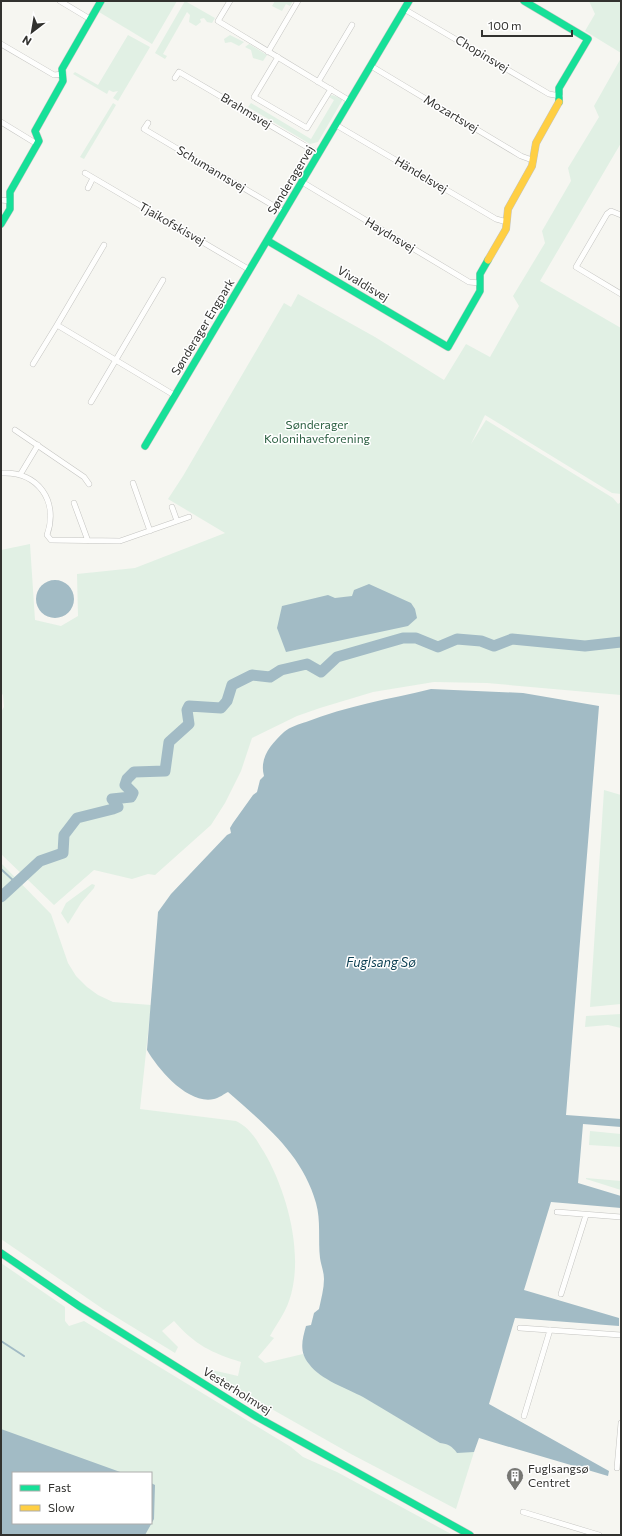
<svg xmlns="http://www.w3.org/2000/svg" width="622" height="1536" viewBox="0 0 622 1536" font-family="Commissioner,sans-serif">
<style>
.green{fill:#e1f0e4;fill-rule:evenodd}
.water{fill:#a2bbc5}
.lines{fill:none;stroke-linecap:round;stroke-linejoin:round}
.stream{stroke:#a2bbc5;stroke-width:2}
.river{stroke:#a2bbc5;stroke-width:11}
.street-casing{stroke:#c4c4c1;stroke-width:6}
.fast-casing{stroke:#c4c4c1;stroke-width:8}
.slow-casing{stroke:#c4c4c1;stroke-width:8}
.street{stroke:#fefefd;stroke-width:5}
.fast{stroke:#16e098;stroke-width:7}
.slow{stroke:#ffcf43;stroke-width:7}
.labels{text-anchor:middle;stroke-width:3;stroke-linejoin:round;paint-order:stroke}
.street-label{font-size:12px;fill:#32322f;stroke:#fff}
.park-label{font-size:12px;fill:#2c6042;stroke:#fff}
.poi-label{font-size:12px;fill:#32322f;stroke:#fff;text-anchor:start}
.water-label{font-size:13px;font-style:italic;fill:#0c3f52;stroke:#fff}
</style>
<rect width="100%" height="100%" fill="#f6f6f1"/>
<path class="green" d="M 105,1 L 177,1 L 152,44 L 99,12 Z
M 185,1 L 215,18 L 212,23 L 207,22 L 204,18 L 200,19 L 201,22 L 196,26 L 189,22 L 190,15 L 187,12 L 163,54 L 167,56 L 165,59 L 155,53 Z
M 275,1 L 293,1 L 290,6 L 286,4 L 282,11 L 272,6 Z
M 589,1 L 621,1 L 621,53 L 585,31 L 595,14 Z
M 128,35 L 150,47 L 118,101 L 113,98 L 118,91 L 113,92 L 109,90 L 107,94 L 73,74 L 75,72 L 98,85 Z
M 230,35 L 244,42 L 239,46 L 231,42 L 225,43 L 224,39 Z
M 249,44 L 267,55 L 263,61 L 253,58 L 251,50 L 245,47 Z
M 621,58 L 621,143 L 540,281 L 621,328 L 621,494 L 612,493 L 485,415 L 471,444 L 486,420 L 613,498 L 618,504 L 621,502 L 621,695 L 487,683 L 434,682 L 373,692 L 320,708 L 297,716 L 252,738 L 241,771 L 225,803 L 211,825 L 155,875 L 148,874 L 132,879 L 94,870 L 54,905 L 1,854 L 1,712 L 4,707 L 3,695 L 1,693 L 1,550 L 30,544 L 35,620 L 61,626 L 78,616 L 77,574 L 135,568 L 225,533 L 168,499 L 183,476 L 284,303 L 291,307 L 298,294 L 375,337 L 444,380 L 466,344 L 490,357 L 519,306 L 513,296 L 545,243 L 542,231 L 571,181 L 568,168 L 599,117 L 594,106 Z
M 332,95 L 343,99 L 318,142 L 310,144 L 248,107 L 251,103 L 311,139 L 334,100 L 329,97 Z
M 113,103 L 116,105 L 84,159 L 80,157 Z
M 604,790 L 621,795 L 621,1004 L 590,1007 Z
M 1,863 L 51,914 L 68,963 L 76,976 L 87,987 L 98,995 L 113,1002 L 151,1005 L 140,1109 L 236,1121 C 250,1128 256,1139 264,1152 C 287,1191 305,1256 289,1301 C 285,1313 276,1325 270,1336 L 274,1338 L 258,1357 L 265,1363 L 303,1354 L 309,1364 L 319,1374 L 364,1397 L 440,1443 C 448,1444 452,1446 457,1452 L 474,1452 L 456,1509 L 351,1454 L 210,1374 L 212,1370 L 238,1376 L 241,1362 C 212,1353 195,1345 174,1321 L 162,1331 L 178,1347 L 175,1353 L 103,1309 L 1,1239 Z
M 92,884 L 95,885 L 94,888 L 81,903 L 68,924 L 61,913 L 66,903 Z
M 621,1014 L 621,1028 L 608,1025 L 585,1027 L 586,1016 Z
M 590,1131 L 621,1134 L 621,1147 L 589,1145 Z
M 586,1178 L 621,1181 L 621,1190 L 586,1179 Z
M 1,1263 L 65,1307 L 65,1321 L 69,1326 L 84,1321 L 291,1447 L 303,1457 L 337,1472 L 453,1535 L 1,1535 ZM 13,1473 L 151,1473 L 151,1523 L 13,1523 Z"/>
<path class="water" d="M36 599a19 19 0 1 1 38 0a19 19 0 1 1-38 0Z
M 369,584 L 411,603 L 415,609 L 417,618 L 408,626 L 286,652 L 277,628 L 282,606 L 328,595 L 335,598 L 352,596 L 354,590 Z
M 431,689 L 523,693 L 599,706 L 566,1115 L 621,1119 L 621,1127 L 583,1124 L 578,1183 L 621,1196 L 621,1208 L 551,1202 L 524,1290 L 619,1318 L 619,1326 L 515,1318 L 489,1404 L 609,1471 L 608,1476 L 479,1438 L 474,1452 L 457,1453 C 452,1446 448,1444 440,1443 C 414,1428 389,1412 363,1397 C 346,1388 321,1380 309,1364 C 299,1352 302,1340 306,1326 L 311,1325 L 314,1313 L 319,1309 C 321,1299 324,1289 324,1279 C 324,1272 321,1265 320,1258 C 318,1239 321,1221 316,1203 C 302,1153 264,1124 228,1092 C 224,1094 219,1098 214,1099 C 188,1105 158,1069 147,1050 L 158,912 L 171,894 L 227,835 L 231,833 L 230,828 L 233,823 L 253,795 L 257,792 L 260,780 L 264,776 C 259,758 271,744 284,732 C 290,727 299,724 306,722 C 346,706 390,699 431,689 Z
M 1,1429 L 123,1473 L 13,1473 L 13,1523 L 151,1523 L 151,1483 L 155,1485 L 154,1519 L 145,1535 L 1,1535 Z"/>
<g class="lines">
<path class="stream" d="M 1,869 L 16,883
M 1,1341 L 24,1356"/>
<path class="river" d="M 1,897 L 40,861 L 63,853 L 64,835 L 77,818 L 113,809 L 118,807 L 112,799 L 131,797 L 133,793 L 125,785 L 127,779 L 134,772 L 165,771 L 169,742 L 189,724 L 187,710 L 189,706 L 221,708 L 227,701 L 232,685 L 252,675 L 270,677 L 281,670 L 307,664 L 321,672 L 337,657 L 403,638 L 416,638 L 438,647 L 457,639 L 481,641 L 494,646 L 512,639 L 585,646 L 621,642"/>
<defs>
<path id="street" d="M 60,1 L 90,19
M 230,1 L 218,21 L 350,101
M 404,9 L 549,94 L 560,96
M 1,44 L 54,75 L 63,74
M 268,52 L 298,1
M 278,57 L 254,97 L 307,128 L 331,89
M 371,66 L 521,156 L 532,160
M 175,78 L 179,72 L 319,154
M 318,82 L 352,25
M 1,122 L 37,144
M 148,123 L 144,129 L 284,212
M 336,125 L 496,219 L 507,222
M 85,173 L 250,270
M 302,182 L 469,282 L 480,283
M 88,188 L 93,178
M 1,200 L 10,201
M 621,215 L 611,211 L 607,214 L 576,267 L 621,294
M 57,325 L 104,245
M 33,364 L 57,325 L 174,395
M 91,402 L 163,280
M 15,430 L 84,477 L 89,484
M 1,473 C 38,471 59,501 47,535 L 51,540 L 120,541 L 189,517
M 20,475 L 38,445
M 133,483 L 150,531
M 74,503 L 88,541
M 172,507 L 177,521
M 557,1212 L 621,1217
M 561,1294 L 586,1215
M 520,1328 L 621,1335
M 524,1416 L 550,1330
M 617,1468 L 621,1423
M 523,1512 L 599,1535"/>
<path id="fast" d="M 524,1 L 588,39 L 559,88 L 559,102
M 1,224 L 10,209 L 10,192 L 39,141 L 35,131 L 63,81 L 62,69 L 101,1
M 268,241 L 448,347 L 480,291 L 480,274 L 488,260
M 145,446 L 409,1
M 1,1253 L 79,1306 L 257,1417 L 470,1535"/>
<path id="slow" d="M 488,260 L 506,229 L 508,209 L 532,166 L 536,143 L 559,102"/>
</defs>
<use href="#street" class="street-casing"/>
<use href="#fast" class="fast-casing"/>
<use href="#slow" class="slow-casing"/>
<use href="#street" class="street"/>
<use href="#fast" class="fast"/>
<use href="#slow" class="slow"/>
</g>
<defs>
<symbol id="building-pin" viewBox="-11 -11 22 30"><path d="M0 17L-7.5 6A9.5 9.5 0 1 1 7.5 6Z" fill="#777773" stroke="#fff"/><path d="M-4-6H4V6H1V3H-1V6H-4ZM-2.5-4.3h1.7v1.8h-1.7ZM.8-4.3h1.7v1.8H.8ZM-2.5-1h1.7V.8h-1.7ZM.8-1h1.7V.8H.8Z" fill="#fff"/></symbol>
</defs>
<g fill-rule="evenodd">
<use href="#building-pin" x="505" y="1466" width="20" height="27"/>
</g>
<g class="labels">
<g class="street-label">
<text transform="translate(482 54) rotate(31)" y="4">Chopinsvej</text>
<text transform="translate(246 111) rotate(31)" y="4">Brahmsvej</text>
<text transform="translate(451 114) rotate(31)" y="4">Mozartsvej</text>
<text transform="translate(211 169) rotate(31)" y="4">Schumannsvej</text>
<text transform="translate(421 175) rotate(31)" y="4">Händelsvej</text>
<text transform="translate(291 180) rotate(-59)" y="4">Sønderagervej</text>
<text transform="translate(172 224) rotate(30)" y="4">Tjaikofskisvej</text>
<text transform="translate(390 235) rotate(31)" y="4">Haydnsvej</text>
<text transform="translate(363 284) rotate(31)" y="4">Vivaldisvej</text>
<text transform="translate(203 327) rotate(-59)" y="4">Sønderager Engpark</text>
<text transform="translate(237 1391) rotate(32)" y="4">Vesterholmvej</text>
</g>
<g class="park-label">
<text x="317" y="429">Sønderager<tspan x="317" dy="14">Kolonihaveforening</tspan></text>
</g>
<g class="poi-label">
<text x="528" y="1473">Fuglsangsø<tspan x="528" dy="14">Centret</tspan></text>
</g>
<g class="water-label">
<text x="381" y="967">Fuglsang Sø</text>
</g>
</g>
<rect width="622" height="1536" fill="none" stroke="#32322f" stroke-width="4"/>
<rect x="12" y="1472" width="140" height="52" fill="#ffffff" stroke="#adadac"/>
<rect x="20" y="1485" width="20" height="6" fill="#16e098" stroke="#adadac"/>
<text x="48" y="1492" font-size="12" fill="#32322f">Fast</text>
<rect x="20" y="1505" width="20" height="6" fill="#ffcf43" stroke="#adadac"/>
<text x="48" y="1512" font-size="12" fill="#32322f">Slow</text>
<g transform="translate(32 32) rotate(211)" stroke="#ffffff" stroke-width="3" paint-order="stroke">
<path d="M0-3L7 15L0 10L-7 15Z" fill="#32322f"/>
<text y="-6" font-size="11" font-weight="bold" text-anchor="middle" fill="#32322f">N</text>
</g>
<path d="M482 30v6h90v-6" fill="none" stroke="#32322f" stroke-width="2"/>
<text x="488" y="30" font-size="12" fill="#32322f" stroke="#ffffff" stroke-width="3" paint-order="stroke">100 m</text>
</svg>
